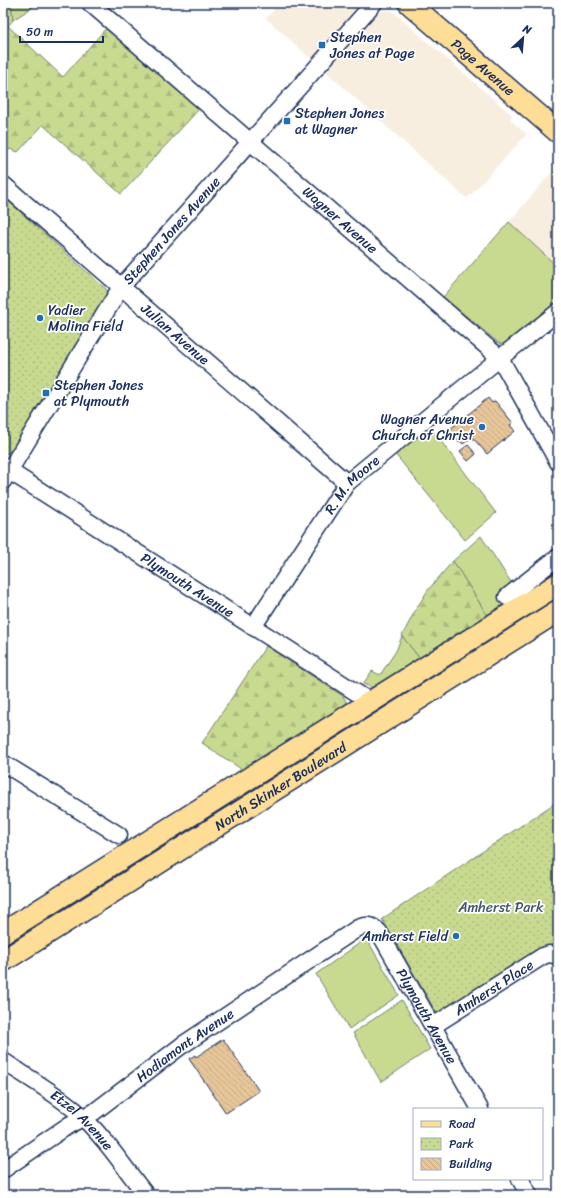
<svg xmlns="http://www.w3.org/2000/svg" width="561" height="1198" viewBox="0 0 561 1198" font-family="Sriracha,sans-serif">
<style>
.built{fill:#f8eee0}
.green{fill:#c8da8f;stroke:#728476}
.forest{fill:url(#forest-firs);stroke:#728476}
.park{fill:url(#park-dots);stroke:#728476}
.building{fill:url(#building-back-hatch);stroke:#1b2f5e}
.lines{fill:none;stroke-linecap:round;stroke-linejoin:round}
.minor-casing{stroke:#1b2f5e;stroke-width:19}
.major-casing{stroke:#1b2f5e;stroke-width:24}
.minor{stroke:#fff;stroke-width:16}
.major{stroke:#fedd96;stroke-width:21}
.poi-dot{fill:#1f6fb2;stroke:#fff;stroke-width:1.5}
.labels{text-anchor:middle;stroke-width:3.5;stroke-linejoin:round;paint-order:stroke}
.poi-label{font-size:14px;fill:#1b2f5e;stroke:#fff;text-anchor:start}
.street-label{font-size:14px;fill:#1b2f5e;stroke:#fff}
.park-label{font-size:14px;fill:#465a6a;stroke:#fff}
</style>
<defs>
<pattern id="forest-firs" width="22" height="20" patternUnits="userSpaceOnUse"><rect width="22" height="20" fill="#c8da8f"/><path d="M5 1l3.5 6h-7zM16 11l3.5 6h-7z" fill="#abbb7e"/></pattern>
<pattern id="park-dots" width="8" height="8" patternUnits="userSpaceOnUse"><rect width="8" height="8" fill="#c8da8f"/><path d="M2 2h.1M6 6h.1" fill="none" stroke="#abbb7e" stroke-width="1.8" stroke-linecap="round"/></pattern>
<pattern id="building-back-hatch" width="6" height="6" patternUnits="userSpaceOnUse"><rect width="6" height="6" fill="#e7c699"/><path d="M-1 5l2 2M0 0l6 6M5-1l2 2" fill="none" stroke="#c6aa86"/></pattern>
</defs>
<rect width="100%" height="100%" fill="#fff"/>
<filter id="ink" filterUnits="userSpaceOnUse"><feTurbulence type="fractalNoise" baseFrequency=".025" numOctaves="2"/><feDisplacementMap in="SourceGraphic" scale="8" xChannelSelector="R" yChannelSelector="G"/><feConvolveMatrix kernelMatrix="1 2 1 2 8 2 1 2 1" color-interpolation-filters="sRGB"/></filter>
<g filter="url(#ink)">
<path class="built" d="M 280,3 L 361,3 L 311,59 L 266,18 Z
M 384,10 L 392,11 L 512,115 L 510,120 L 527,134 L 467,199 L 323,69 L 378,11 Z
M 558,165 L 558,267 L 509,222 Z"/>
<path class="green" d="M 11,3 L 39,3 L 13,20 Z
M 509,222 L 558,267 L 558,301 L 506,344 L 500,344 L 443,297 Z
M 430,427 L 496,513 L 465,540 L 395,454 Z
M 481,536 L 518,593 L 558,564 L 558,574 L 489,618 L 453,561 Z
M 402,636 L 421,660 L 378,687 L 373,688 L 363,684 L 372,671 L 380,675 L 396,651 Z
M 364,940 L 368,941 L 399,995 L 349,1029 L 316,974 Z
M 402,1000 L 430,1049 L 381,1082 L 353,1033 Z"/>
<path class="forest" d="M 3,3 L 11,3 L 13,20 L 8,26 L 63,77 L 107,27 L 200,108 L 121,194 L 43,125 L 18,152 L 10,149 L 3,155 Z
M 453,561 L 489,618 L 421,660 L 402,636 L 416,609 L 428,590 Z
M 266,646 L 343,696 L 347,703 L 343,710 L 244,771 L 202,743 Z"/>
<path class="park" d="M 3,198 L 6,199 L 108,291 L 106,301 L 12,450 L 4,455 L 3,455 Z
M 558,801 L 558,943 L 547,946 L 443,1011 L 441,1013 L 436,1012 L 382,919 Z"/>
<path class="building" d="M 488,398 L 492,403 L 495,401 L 513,423 L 510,425 L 515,431 L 487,454 L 472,437 L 463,444 L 460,441 L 459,442 L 449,430 Z
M 468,445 L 476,454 L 468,461 L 460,451 Z
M 223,1039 L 259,1091 L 226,1113 L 189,1059 L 195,1055 L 196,1057 Z"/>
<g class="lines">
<defs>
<g id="minor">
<path id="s1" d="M 90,3 L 500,358 L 558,462"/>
<path id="s2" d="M 4,185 L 347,483"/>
<path id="s3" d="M 3,467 L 371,702"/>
<path id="s4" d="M 3,481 L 121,287 L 374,3"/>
<path d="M 507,597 L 558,557"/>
<path id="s5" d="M 253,627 L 347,483 L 500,358 L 558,312"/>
<path d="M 3,763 L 119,835"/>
<path id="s6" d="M 433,1026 L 543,956 L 549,954 L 558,956"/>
<path id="s7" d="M 3,1061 C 27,1077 54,1092 76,1111 C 103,1135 124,1167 146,1195"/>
<path id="s8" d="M 3,1170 L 69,1125 L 94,1112 L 181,1046 L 358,928 C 367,924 372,925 379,932 L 480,1109"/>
<path d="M 520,1179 L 529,1195"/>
</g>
<g id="major">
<path id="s9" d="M 409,3 L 558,132"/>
<path d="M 3,933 L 558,584"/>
<path id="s10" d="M 3,961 L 558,611"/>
</g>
</defs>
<use href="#minor" class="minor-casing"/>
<use href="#major" class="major-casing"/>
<use href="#minor" class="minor"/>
<use href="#major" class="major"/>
</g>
</g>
<g class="poi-dot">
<rect x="318" y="41" width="8" height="8" rx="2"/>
<rect x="283" y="117" width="8" height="8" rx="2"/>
<circle cx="40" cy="318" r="4"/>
<rect x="42" y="389" width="8" height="8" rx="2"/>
<circle cx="482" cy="427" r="4"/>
<circle cx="456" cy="936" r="4"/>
</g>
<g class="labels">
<g class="poi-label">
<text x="330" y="42">Stephen<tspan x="330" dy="16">Jones at Page</tspan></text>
<text x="295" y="118">Stephen Jones<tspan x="295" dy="16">at Wagner</tspan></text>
<text x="48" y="315">Yadier<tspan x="48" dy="16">Molina Field</tspan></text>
<text x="54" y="390">Stephen Jones<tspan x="54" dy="16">at Plymouth</tspan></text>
<text x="474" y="424" text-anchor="end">Wagner Avenue<tspan x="474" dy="16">Church of Christ</tspan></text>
<text x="448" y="941" text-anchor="end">Amherst Field</text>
</g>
<g class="street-label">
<text dy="5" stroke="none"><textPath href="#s9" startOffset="98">Page Avenue</textPath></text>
<text dy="5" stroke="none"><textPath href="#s1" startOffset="331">Wagner Avenue</textPath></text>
<text dy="5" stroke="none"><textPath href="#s4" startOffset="303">Stephen Jones Avenue</textPath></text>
<text dy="5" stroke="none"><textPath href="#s2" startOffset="227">Julian Avenue</textPath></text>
<text dy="5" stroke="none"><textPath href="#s5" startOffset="174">R. M. Moore</textPath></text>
<text dy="5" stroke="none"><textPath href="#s3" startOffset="219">Plymouth Avenue</textPath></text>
<text dy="5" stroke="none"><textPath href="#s10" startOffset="328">North Skinker Boulevard</textPath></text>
<text dy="5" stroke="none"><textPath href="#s6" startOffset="72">Amherst Place</textPath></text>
<text dy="5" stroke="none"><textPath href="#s8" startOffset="550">Plymouth Avenue</textPath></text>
<text dy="5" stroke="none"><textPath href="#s8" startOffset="221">Hodiamont Avenue</textPath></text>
<text dy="5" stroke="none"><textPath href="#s7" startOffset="99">Etzel Avenue</textPath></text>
</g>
<g class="park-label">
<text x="501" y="912">Amherst Park</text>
</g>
</g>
<rect width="561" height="1198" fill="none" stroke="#fff" stroke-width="16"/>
<rect x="8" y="8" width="545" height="1182" fill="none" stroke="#1b2f5e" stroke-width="1.5" filter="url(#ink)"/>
<rect x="413" y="1108" width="130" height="72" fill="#ffffff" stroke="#a4acbf"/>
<rect x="421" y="1121" width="20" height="6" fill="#fedd96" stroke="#a4acbf"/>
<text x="449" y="1128" font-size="12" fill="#1b2f5e">Road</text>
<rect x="421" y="1138" width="20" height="12" fill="url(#park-dots)" stroke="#a4acbf"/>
<text x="449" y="1148" font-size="12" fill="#1b2f5e">Park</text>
<rect x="421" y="1158" width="20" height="12" fill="url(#building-back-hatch)" stroke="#a4acbf"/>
<text x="449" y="1168" font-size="12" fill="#1b2f5e">Building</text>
<g transform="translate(523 38) rotate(26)" stroke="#ffffff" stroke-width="3" paint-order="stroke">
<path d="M0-3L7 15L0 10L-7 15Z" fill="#1b2f5e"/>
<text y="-6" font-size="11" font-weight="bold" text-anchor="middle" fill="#1b2f5e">N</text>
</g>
<path d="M20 36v6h83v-6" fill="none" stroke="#1b2f5e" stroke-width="2"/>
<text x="26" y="36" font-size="12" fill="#1b2f5e" stroke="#ffffff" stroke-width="3" paint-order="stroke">50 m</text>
</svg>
